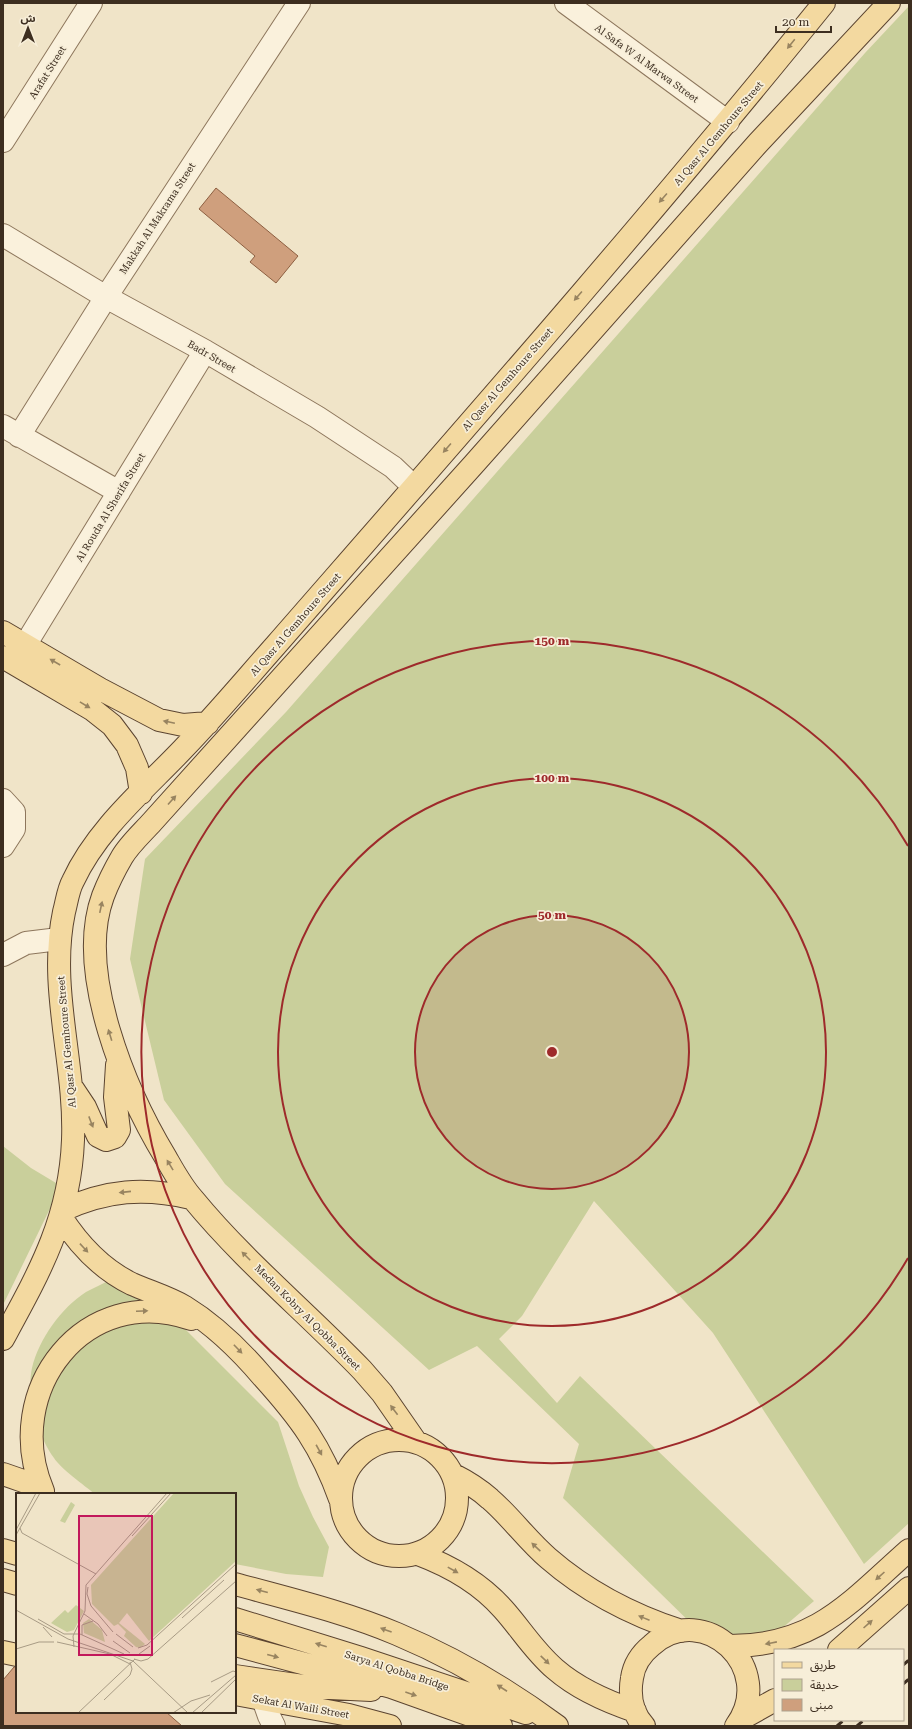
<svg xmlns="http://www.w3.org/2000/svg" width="912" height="1729" viewBox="0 0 912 1729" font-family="'Roboto Serif','Noto Sans Arabic',serif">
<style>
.green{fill:#c9cf9b}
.building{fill:#cf9f7d;stroke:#8d5f41}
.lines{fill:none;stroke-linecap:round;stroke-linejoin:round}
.minor-casing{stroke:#8d765c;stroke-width:24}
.major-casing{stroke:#5b4430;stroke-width:24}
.minor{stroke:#faf1dc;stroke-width:22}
.major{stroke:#f3d9a0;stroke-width:22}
.rail{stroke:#3d2e20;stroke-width:3;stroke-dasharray:7 7;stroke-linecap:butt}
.oneway{fill:#988460}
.ring{fill:none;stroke:#9e2a2b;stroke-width:2}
.labels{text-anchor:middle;stroke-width:3.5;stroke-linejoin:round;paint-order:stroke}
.street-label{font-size:10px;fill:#3d2e20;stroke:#f7eed8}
.inset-road{fill:none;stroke:#a89b85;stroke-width:1}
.view{fill:#c2185b;fill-opacity:0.15;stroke:#c2185b;stroke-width:2}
.inset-edge{fill:none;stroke:#3d2e20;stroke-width:2}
.centre{fill:#9e2a2b;stroke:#f7eed8;stroke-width:2}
.ring-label{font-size:12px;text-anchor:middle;font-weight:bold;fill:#9e2a2b;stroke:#f7eed8;stroke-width:3.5;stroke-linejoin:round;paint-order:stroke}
</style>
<rect width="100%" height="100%" fill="#f0e4c8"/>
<path class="green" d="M 909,6 L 909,1523 L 864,1564 L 713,1333 L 594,1201 L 522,1316 L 499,1339 L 557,1403 L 580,1376 L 814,1601 L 760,1647 L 703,1635 L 563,1498 L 579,1444 L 477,1346 L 429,1370 L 225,1184 L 164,1100 L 130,959 L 145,859 L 286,712 L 865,53 Z
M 3,1146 L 31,1168 L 61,1186 L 3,1305 Z
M 108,1281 L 147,1291 L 278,1422 L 299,1486 L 313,1517 L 329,1547 L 323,1577 L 286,1574 L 235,1564 L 235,1494 L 95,1494 C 85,1486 60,1468 54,1458 C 38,1436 26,1395 32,1368 C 39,1339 61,1308 86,1292 C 93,1288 101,1285 108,1281 Z"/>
<path class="building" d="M 216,188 L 298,256 L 276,283 L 250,262 L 255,256 L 199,209 Z
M 14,1667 L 17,1667 L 17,1712 L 166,1712 L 182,1726 L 3,1726 L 3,1680 Z"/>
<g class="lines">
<defs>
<path id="minor" d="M 566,3 L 728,122
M 3,141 L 91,3
M 3,235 L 106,297 L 205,351 L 317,417 L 393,467 L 414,487
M 3,426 L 119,492
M 19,436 L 106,297 L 299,3
M 16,660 L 205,351
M 3,800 L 14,812 L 14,829 L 3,846
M 3,955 L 26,943 L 59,939
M 263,1699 L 269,1716 L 274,1726"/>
<path id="major" d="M 3,632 L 100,689 L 159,720 L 183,725 L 208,723
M 3,657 L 93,710 L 112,725 L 127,745 L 137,768 L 141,793
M 73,1089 L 85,1107 L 98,1136 L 106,1140 L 115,1137 L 119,1130 L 115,1097 L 117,1065
M 63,1210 C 107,1190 144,1187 191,1198
M 61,1217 C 79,1245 101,1269 132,1284 C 150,1292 168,1297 185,1307 C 216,1326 240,1350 263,1377 C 300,1418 321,1446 340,1499
M 3,1339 C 39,1273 70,1219 73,1140 C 76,1064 48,988 64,912 C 67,901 68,890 73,881 C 97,829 144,790 183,749 C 215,716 245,680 276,645 C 461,433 647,222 824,3
M341 1498a58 58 0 1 1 116 0a58 58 0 1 1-116 0Z
M 416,1442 L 382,1393 L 362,1370 C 307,1313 244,1261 193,1199 C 182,1187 174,1172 166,1158 C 126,1092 75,972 103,896 C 108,883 115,869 122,857 C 129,845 142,833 152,822 L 474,464 L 758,143 L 889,3
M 3,1474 L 26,1482 L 41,1490
M 452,1474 C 466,1481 479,1489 490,1499 C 511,1517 527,1540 548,1558 C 587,1592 632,1615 681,1631
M 43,1491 C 0,1390 86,1282 191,1319
M 3,1550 L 17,1554
M 418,1554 C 450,1566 480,1583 503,1609 C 521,1629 534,1651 555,1669 C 578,1689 605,1701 635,1711
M 3,1580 L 17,1584
M 235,1584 C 289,1599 345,1612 397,1634 C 454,1658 507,1689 557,1726
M 235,1619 L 361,1658 L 526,1713
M 235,1645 L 391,1687 L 501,1726
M 730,1646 C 816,1646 849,1603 909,1550
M 839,1650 L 909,1588
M 3,1652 L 17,1655
M 235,1676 L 310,1687 L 371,1690
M 235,1694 L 349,1715 L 390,1726
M 741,1719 L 775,1700
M 644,1726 C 632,1713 629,1695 632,1678 C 634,1664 642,1653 652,1645 C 704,1599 778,1669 736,1726"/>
</defs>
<use href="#minor" class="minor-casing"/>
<use href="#major" class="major-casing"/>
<use href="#minor" class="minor"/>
<use href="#major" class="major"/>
<path class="rail" d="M 903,1665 L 909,1660
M 903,1684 L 909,1679
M 837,1726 L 844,1720
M 857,1726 L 864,1720"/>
</g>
<defs><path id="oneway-solid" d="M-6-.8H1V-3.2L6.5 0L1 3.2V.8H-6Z"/></defs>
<g class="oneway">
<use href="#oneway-solid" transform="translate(791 44) rotate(129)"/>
<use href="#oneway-solid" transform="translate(663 198) rotate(131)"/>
<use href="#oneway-solid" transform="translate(578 296) rotate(131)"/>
<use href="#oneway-solid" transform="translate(447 448) rotate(131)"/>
<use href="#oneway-solid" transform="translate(55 662) rotate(-150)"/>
<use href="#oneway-solid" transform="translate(85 705) rotate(31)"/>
<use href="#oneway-solid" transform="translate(169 722) rotate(-168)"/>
<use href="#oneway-solid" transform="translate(172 800) rotate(-48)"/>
<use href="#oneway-solid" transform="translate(101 907) rotate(-78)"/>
<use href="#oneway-solid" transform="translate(110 1035) rotate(-107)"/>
<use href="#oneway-solid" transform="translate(91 1122) rotate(69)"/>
<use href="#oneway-solid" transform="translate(170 1165) rotate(-121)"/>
<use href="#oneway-solid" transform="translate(125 1192) rotate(174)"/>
<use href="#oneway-solid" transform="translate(84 1248) rotate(47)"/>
<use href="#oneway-solid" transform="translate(246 1256) rotate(-135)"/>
<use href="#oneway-solid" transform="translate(142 1311) rotate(-2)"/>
<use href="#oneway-solid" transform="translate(238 1349) rotate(46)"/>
<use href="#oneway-solid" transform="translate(394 1410) rotate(-127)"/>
<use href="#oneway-solid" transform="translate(319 1450) rotate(61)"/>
<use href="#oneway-solid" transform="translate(536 1547) rotate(-137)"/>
<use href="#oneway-solid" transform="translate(453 1570) rotate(29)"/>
<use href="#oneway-solid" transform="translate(880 1576) rotate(138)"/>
<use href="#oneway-solid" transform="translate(262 1591) rotate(-165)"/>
<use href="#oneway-solid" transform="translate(644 1618) rotate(-158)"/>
<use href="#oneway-solid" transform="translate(868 1624) rotate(-42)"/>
<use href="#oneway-solid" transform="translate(386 1630) rotate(-160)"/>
<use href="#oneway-solid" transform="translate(771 1643) rotate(169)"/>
<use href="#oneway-solid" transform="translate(321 1645) rotate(-163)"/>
<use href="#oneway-solid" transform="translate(273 1656) rotate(15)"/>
<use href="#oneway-solid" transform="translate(545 1660) rotate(44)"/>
<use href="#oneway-solid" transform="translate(502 1688) rotate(-147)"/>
<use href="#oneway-solid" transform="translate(411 1694) rotate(19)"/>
</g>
<circle cx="552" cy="1052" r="137" fill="#9e2a2b" fill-opacity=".12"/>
<g class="ring">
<circle cx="552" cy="1052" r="137"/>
<circle cx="552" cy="1052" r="274"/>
<path d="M908 1258A411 411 0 1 1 908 846"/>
</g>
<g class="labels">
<g class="street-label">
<text transform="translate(647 63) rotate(36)" y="4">Al Safa W Al Marwa Street</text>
<text transform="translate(47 72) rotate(-58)" y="4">Arafat Street</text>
<text transform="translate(718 133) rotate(-50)" y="4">Al Qasr Al Gemhoure Street</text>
<text transform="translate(157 218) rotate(-57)" y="4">Makkah Al Makrama Street</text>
<text transform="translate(212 356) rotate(30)" y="4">Badr Street</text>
<text transform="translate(507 379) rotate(-49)" y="4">Al Qasr Al Gemhoure Street</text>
<text transform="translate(110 507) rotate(-59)" y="4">Al Rouda Al Sherifa Street</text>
<text transform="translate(295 624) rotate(-49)" y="4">Al Qasr Al Gemhoure Street</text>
<text transform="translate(66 1042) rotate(-95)" y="4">Al Qasr Al Gemhoure Street</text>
<text transform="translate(308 1317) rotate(45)" y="4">Medan Kobry Al Qobba Street</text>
<text transform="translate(397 1670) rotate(18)" y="4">Sarya Al Qobba Bridge</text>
<text transform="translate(301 1706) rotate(10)" y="4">Sekat Al Waili Street</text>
</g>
</g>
<g transform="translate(16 1493)">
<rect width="220" height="220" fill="#f0e4c8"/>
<path d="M 158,0 L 220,0 L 220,68 L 133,148 L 111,120 L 103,130 L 129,151 L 124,155 L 120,154 L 108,143 L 110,139 L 102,131 L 98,133 L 76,111 L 75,92 ZM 55,9 L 59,12 L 49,30 L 44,28 ZM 60,112 L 68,118 L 58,137 L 51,139 L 35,130 L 49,117 L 52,120 ZM 73,126 L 86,137 L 89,149 L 68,140 L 67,130 Z" fill="#c9cf9b"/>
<path class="inset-road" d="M 4,35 L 6,40 L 80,81M 0,37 L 20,0M 0,42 L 24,0M 116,43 L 155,0M 72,94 L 71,101 L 75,113 L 97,139M 0,117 L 52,146 L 117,168 L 172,220M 68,121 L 82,131 L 91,143M 166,125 L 208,87M 22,126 L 48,141 L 64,141 L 108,161M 27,134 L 36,144M 100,141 L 117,154M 66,142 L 66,132 L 77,128M 97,148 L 114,160M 41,149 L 94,161 L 114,171M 58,154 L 57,143 L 69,118 L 70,92 L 151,0M 122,155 L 131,152 L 220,71M 0,156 L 23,149 L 38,149M 123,161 L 134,153M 118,166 L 125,168 L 132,166 L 220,88M 195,189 L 217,178 L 220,179M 88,207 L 114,182 L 116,176 L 114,169M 62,220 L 119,166M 157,220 L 175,208 L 194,202M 176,220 L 220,182M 185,220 L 220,186"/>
<path class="view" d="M 63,23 L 136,23 L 136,162 L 63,162 Z"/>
<rect width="220" height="220" class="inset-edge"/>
</g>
<circle cx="552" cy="1052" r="6" class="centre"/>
<g class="ring-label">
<text x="552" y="645">150 m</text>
<text x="552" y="782">100 m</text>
<text x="552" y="919">50 m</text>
</g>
<rect width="912" height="1729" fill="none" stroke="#3d2e20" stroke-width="8"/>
<rect x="774" y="1649" width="130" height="72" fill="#f7eed8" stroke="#ada18e"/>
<rect x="782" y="1662" width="20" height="6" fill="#f3d9a0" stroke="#ada18e"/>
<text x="810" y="1669" font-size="12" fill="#3d2e20">طريق</text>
<rect x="782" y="1679" width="20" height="12" fill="#c9cf9b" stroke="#ada18e"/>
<text x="810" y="1689" font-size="12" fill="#3d2e20">حديقة</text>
<rect x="782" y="1699" width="20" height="12" fill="#cf9f7d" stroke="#ada18e"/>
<text x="810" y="1709" font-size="12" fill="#3d2e20">مبنى</text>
<g transform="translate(28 28)" stroke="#f7eed8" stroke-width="3" paint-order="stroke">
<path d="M0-3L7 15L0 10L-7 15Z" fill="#3d2e20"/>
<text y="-6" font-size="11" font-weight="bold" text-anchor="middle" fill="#3d2e20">ش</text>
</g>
<path d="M776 26v6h55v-6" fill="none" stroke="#3d2e20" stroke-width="2"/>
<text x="782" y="26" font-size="12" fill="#3d2e20" stroke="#f7eed8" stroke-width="3" paint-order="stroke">20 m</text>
</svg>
